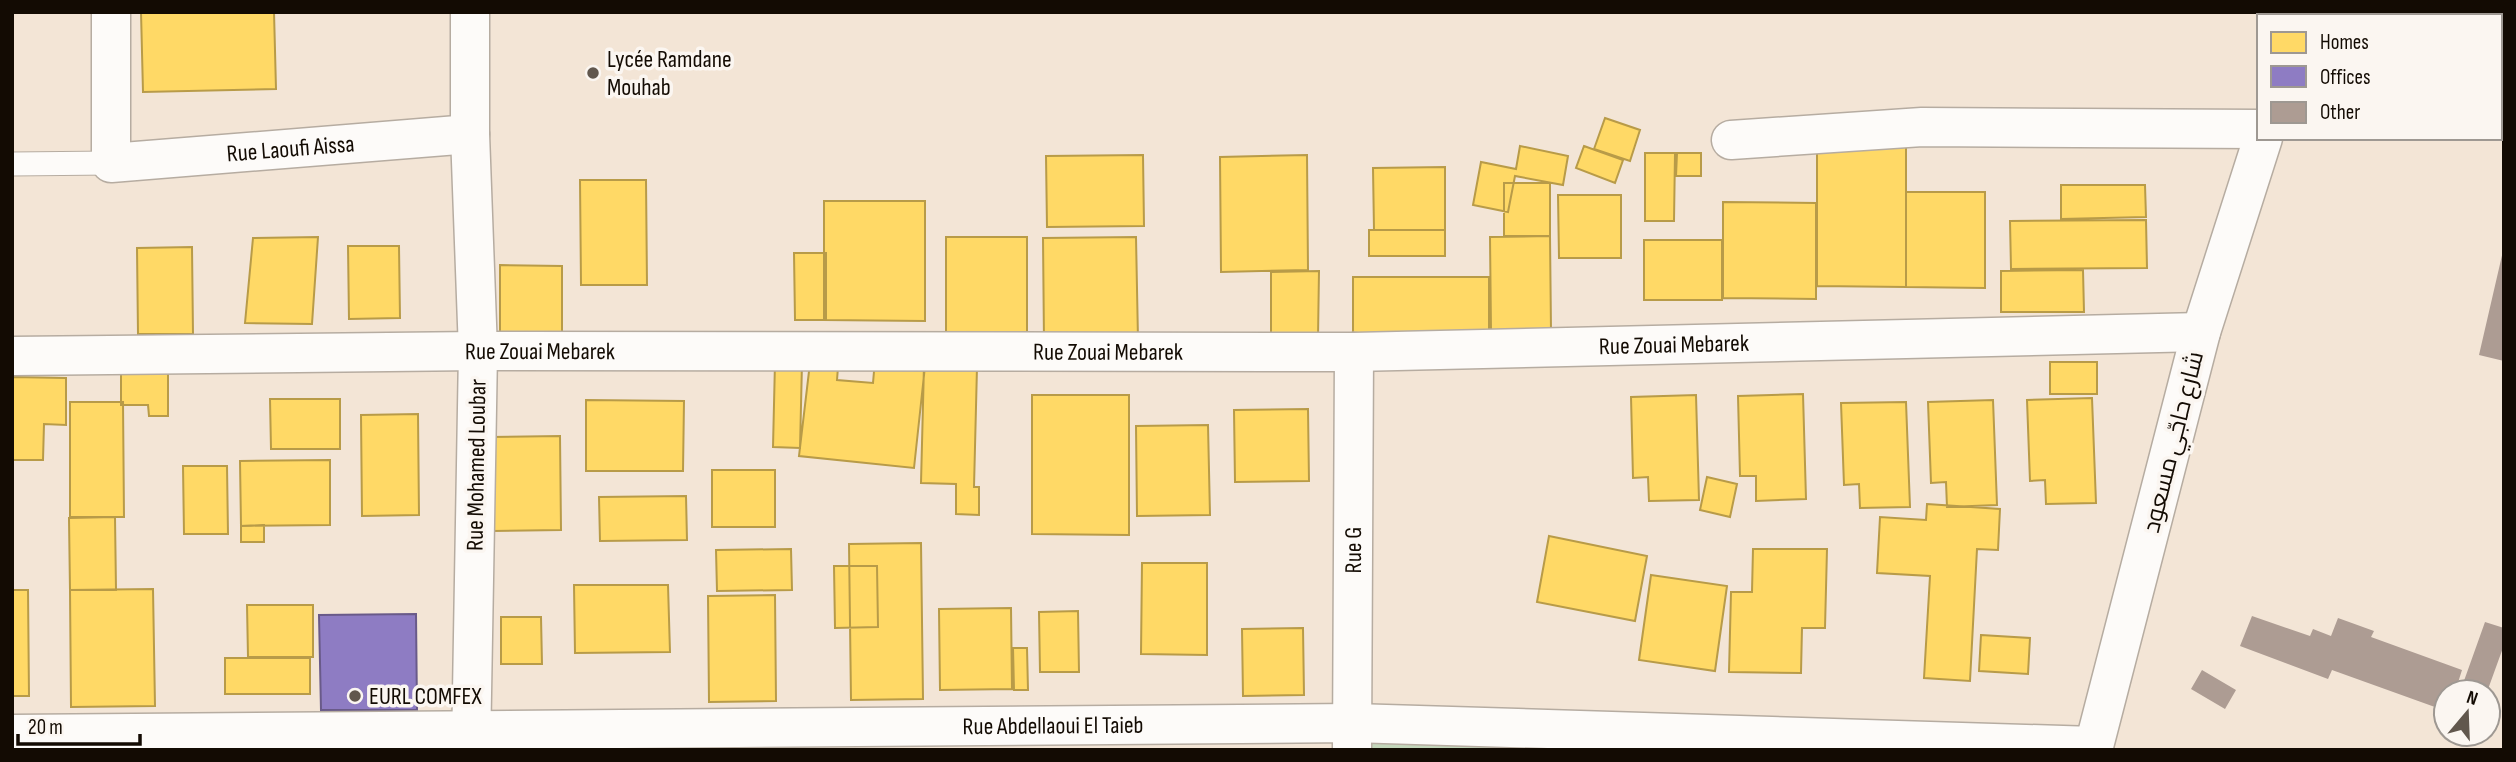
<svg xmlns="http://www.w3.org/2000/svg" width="2516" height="762" viewBox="0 0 2516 762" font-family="'Sofia Sans Condensed',Cairo,sans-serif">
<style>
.green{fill:#c3d6ba}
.homes{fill:#ffd966;stroke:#b89b48;stroke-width:2}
.offices{fill:#8e7cc3;stroke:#695a89;stroke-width:2}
.building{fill:#ad9c93}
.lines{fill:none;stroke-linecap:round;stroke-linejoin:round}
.lane-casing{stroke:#b6aca1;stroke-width:25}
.street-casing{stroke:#b6aca1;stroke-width:41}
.secondary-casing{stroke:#b6aca1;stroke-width:41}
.lane{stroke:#fdfbf9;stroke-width:23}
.street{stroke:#fdfbf9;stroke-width:38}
.secondary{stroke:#fdfbf9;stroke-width:38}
.poi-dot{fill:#61574d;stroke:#fbf6f1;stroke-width:2.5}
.labels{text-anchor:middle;stroke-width:7;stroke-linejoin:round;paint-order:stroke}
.poi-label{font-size:24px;fill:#130b03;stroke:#fbf6f1;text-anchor:start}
.street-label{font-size:24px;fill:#130b03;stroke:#fbf6f1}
</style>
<rect width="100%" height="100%" fill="#f3e5d6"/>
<path class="green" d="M 1370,730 L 1549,738 L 1549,750 L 1370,750 Z"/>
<path class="homes" d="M 141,12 L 274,12 L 276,89 L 143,92 Z
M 1605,118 L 1640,130 L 1630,161 L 1594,149 Z
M 1817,142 L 1906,142 L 1906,287 L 1817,286 Z
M 1520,146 L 1568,156 L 1563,185 L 1515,176 L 1508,212 L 1473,205 L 1481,162 L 1516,169 Z
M 1584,146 L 1623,160 L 1615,183 L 1576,168 Z
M 1645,153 L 1675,153 L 1674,221 L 1645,221 Z
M 1677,153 L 1701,153 L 1701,176 L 1676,176 Z
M 1143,155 L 1144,226 L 1047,227 L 1046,156 Z
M 1307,155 L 1308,270 L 1221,272 L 1220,157 Z
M 1445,167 L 1445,230 L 1374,230 L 1373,168 Z
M 580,180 L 646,180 L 647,285 L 581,285 Z
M 1504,183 L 1550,183 L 1550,236 L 1504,236 Z
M 2061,185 L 2145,185 L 2146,217 L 2061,219 Z
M 1906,192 L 1985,192 L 1985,288 L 1906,287 Z
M 1558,195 L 1621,195 L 1621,258 L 1559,258 Z
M 824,201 L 925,201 L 925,321 L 824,320 Z
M 1723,202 L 1816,203 L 1816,299 L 1723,298 Z
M 2146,220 L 2147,268 L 2011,269 L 2010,221 Z
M 1369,230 L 1445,230 L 1445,256 L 1369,256 Z
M 1550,236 L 1551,331 L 1491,331 L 1490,237 Z
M 318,237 L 312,324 L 245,323 L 253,238 Z
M 946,237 L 1027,237 L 1027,333 L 946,332 Z
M 1136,237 L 1138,340 L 1044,341 L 1043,238 Z
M 1644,240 L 1722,240 L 1722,300 L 1644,300 Z
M 348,246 L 399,246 L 400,318 L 349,319 Z
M 192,247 L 193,334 L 138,334 L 137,248 Z
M 794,253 L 826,253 L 826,320 L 795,320 Z
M 500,265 L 562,266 L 562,337 L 500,337 Z
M 2083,270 L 2084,312 L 2001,312 L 2001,271 Z
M 1319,271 L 1318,338 L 1271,338 L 1271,272 Z
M 1353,277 L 1489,277 L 1489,335 L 1353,334 Z
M 168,353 L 168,416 L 149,416 L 148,405 L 121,405 L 121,354 Z
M 875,360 L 925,366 L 914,468 L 799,456 L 810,363 L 838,367 L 837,380 L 873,383 Z
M 775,362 L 802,363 L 800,448 L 773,447 Z
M 2050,362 L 2097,362 L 2097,394 L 2050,394 Z
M 924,365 L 977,367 L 974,487 L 979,487 L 979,515 L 956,514 L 956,484 L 921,483 Z
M 12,377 L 66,378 L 66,425 L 44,424 L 43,460 L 12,460 Z
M 1803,394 L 1806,499 L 1756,501 L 1756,476 L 1740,476 L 1738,396 Z
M 1032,395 L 1129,395 L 1129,535 L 1032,534 Z
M 1696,395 L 1699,500 L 1649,501 L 1648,477 L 1633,478 L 1631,397 Z
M 2092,398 L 2096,503 L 2046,504 L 2045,480 L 2030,481 L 2027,400 Z
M 270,399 L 340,399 L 340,449 L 271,449 Z
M 586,400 L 684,401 L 683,471 L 586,471 Z
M 1993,400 L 1997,505 L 1947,507 L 1946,482 L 1931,483 L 1928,402 Z
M 70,402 L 123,402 L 124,517 L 70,517 Z
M 1906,402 L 1910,507 L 1860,508 L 1859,484 L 1844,485 L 1841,403 Z
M 1308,409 L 1309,481 L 1235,482 L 1234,410 Z
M 418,414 L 419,515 L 362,516 L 361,415 Z
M 1208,425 L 1210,515 L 1137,516 L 1136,426 Z
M 560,436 L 561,530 L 492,531 L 490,437 Z
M 330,460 L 330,525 L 241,526 L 240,461 Z
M 183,466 L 227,466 L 228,534 L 184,534 Z
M 712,470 L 775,470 L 775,527 L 712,527 Z
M 1707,477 L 1737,484 L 1730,517 L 1700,510 Z
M 686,496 L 687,540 L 600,541 L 599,497 Z
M 1927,504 L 2000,509 L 1998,550 L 1977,549 L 1970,681 L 1924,678 L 1930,576 L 1877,573 L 1880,517 L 1926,520 Z
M 115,517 L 116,590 L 70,590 L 69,518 Z
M 264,525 L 264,542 L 241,542 L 241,526 Z
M 1549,536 L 1647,556 L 1635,621 L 1537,602 Z
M 921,543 L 923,699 L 851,700 L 849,544 Z
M 791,549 L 792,590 L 717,591 L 716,550 Z
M 1753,549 L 1827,549 L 1825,628 L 1802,628 L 1801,673 L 1729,672 L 1731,592 L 1752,592 Z
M 1142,563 L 1207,563 L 1207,655 L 1141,654 Z
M 834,566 L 877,566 L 878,627 L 835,628 Z
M 1651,575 L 1727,586 L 1715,671 L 1639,660 Z
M 574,585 L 668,585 L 670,652 L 575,653 Z
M 153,589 L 155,706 L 71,707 L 70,590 Z
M 12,590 L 28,590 L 29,696 L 12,696 Z
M 775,595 L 776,701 L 709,702 L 708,596 Z
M 247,605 L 313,605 L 313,657 L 248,657 Z
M 1011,608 L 1012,689 L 940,690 L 939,609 Z
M 1078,611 L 1079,672 L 1040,672 L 1039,612 Z
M 501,617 L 541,617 L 542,664 L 501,664 Z
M 1303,628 L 1304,695 L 1243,696 L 1242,629 Z
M 1981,635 L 2030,638 L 2028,674 L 1979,671 Z
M 1013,648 L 1027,648 L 1028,690 L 1014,690 Z
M 225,658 L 310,658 L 310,694 L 225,694 Z"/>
<path class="offices" d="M 416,614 L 417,710 L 321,710 L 319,615 Z"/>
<path class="building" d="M 2503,251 L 2504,252 L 2504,361 L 2479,355 Z
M 2252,616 L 2310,636 L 2313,629 L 2331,636 L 2338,618 L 2374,631 L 2371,637 L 2462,670 L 2455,692 L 2446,692 L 2446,711 L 2332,670 L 2328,679 L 2240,646 Z
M 2485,622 L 2504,628 L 2504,645 L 2487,692 L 2460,692 Z
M 2202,670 L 2236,690 L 2225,709 L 2191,689 Z"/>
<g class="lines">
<defs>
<path id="lane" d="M 12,164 L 111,163"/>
<g id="street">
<path id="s1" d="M 111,12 L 111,163 L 470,134"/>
<path d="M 470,12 L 470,134 L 478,351 L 471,750"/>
<path d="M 1731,140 L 1922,127 L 2259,129"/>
<path id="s2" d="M 12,356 L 478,351 L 1354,352 L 2201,332"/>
<path id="s3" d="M 1352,750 L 1354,352"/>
</g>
<g id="secondary">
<path d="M 2295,16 L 2296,12"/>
<path id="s4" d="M 12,734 L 1353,723 L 2094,746"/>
<path d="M 2093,750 L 2201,332 L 2263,138"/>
</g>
</defs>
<use href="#lane" class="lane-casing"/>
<use href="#street" class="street-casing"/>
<use href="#secondary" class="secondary-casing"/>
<use href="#lane" class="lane"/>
<use href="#street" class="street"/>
<use href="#secondary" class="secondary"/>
</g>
<g class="poi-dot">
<circle cx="593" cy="73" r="7"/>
<circle cx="355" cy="696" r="7"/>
</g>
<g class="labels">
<g class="poi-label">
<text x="607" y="67">Lycée Ramdane<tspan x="607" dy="28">Mouhab</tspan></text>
<text x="369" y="704">EURL COMFEX</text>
</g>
<g class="street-label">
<text dy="8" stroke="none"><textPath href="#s1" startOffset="331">Rue Laoufi Aissa</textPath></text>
<text dy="8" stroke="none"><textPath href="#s2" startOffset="1662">Rue Zouai Mebarek</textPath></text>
<text dy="8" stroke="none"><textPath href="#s2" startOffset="528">Rue Zouai Mebarek</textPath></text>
<text dy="8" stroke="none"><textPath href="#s2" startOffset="1096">Rue Zouai Mebarek</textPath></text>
<text transform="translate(2173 442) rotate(-76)" y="8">شارع حاجّي مسعود</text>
<text transform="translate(476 465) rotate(-89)" y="8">Rue Mohamed Loubar</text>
<text dy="8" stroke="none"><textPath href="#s3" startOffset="200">Rue G</textPath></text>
<text dy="8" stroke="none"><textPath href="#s4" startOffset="1041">Rue Abdellaoui El Taieb</textPath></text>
</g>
</g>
<rect width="2516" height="762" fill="none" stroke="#130b03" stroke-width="28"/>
<rect x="2257" y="14" width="245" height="126" fill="#fbf6f1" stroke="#9e9892" stroke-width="2"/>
<rect x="2271" y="32" width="35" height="21" fill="#ffd966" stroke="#9e9892" stroke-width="2"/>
<text x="2320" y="49" font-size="21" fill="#130b03">Homes</text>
<rect x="2271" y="66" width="35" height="21" fill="#8e7cc3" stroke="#9e9892" stroke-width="2"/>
<text x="2320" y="84" font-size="21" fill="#130b03">Offices</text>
<rect x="2271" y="102" width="35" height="21" fill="#ad9c93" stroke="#9e9892" stroke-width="2"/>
<text x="2320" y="119" font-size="21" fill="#130b03">Other</text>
<g transform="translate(2467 713) rotate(19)"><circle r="33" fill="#fbf6f1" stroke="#9e9892" stroke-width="2"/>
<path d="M0-5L12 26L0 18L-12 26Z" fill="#61574d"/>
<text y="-10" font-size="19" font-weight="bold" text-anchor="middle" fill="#130b03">N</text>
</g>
<path d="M18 734v10h122v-10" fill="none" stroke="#130b03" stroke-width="3.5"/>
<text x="28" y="734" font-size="21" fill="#130b03" stroke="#fbf6f1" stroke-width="5" paint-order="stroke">20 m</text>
</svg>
